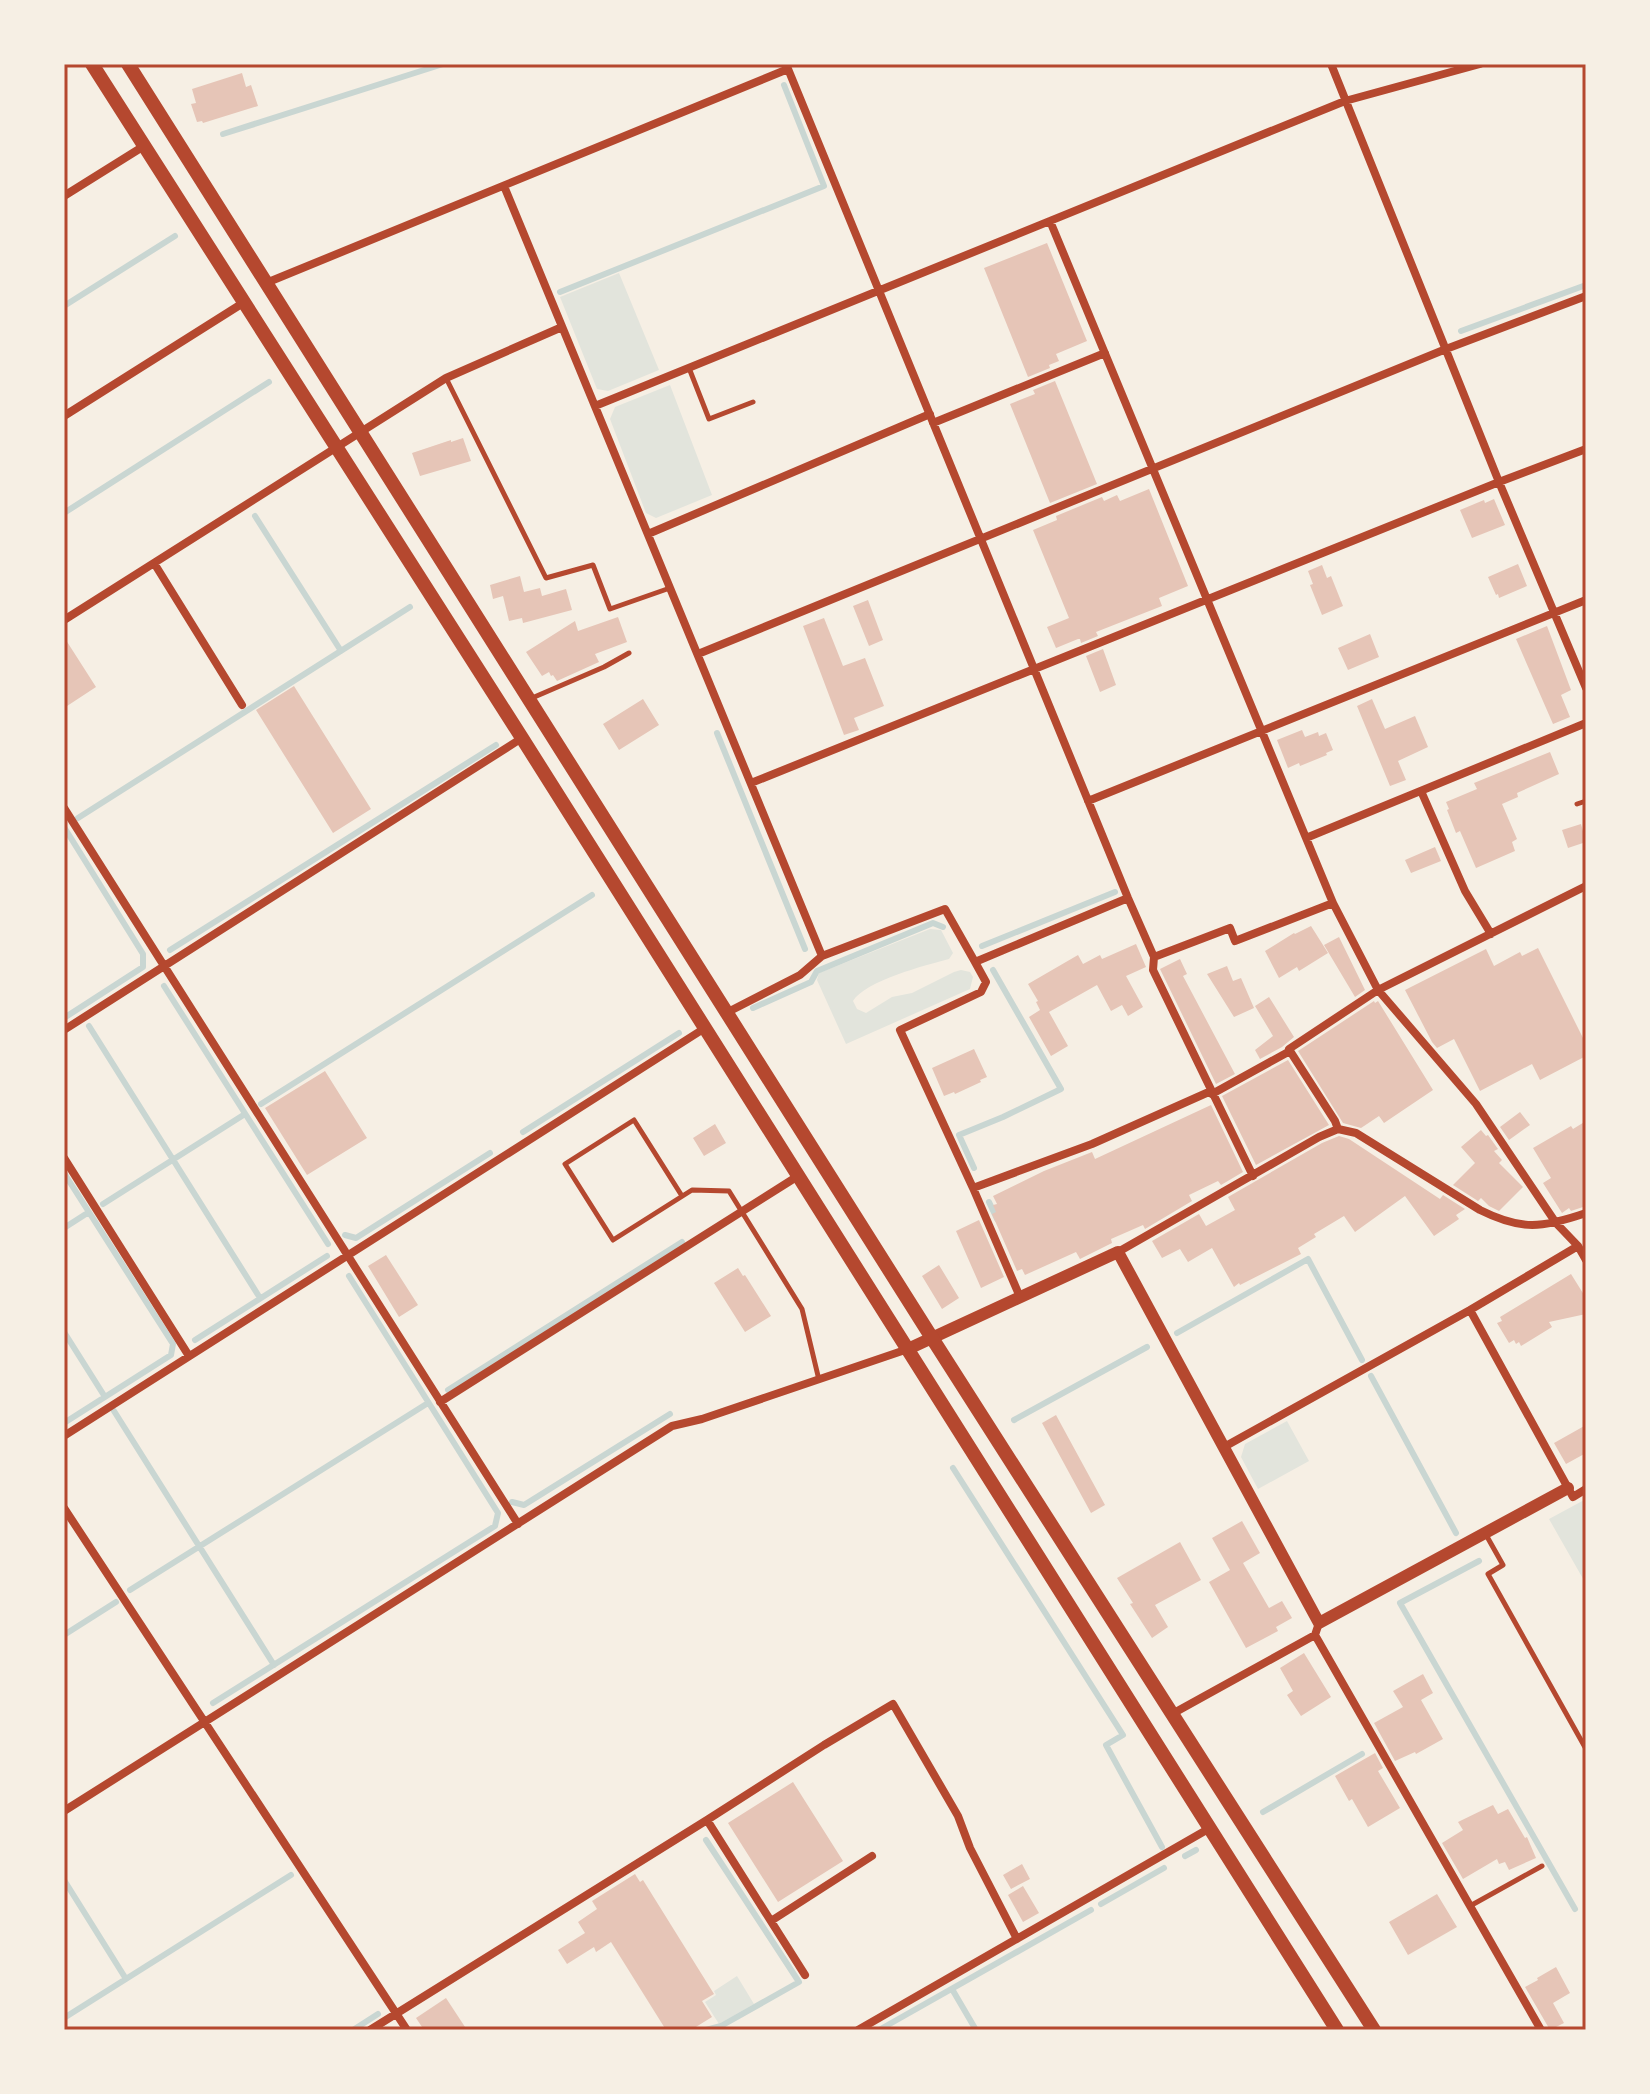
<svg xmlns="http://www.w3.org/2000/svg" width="1650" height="2094" viewBox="0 0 1650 2094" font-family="Rubik,sans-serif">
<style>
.green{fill:#e2e4dc}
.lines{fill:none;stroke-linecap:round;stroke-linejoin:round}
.stream{stroke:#c9d6d2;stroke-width:6}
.building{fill:#e6c5b7}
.service{stroke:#b5482f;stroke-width:5}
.minor{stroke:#b5482f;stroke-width:8}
.tertiary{stroke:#b5482f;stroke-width:12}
.primary{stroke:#b5482f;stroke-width:14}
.neatline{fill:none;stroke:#b5482f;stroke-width:3}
</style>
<rect width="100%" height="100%" fill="#f6efe4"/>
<path class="green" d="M 619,273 L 659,370 L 608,391 L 597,389 L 560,297 Z
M 670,385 L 712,495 L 656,518 L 646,513 L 610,419 L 615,407 Z
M 930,929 L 941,930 L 953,953 L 949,959 C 926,965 865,981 853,1001 L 857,1009 L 866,1013 L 892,997 L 912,993 L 954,972 L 961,970 L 970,972 L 973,977 L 970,989 L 846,1044 L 817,980 L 819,973 Z
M 1287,1421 L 1309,1461 L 1258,1489 L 1241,1457 L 1245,1444 Z
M 1586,1499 L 1586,1584 L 1549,1519 Z
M 737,1976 L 754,2004 L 719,2024 L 705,2002 L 716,1995 L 714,1991 Z"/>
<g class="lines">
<path class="stream" d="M 223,134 L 443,64
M 560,292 L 824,186 L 784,85
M 64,306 L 175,236
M 1461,331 L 1586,285
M 64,513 L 269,382
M 255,516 L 341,651
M 717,733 L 805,949
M 78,818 L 410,607
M 64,827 L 143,954 L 143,967 L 64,1018
M 982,946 L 1115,892
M 170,950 L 496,745
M 164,986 L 328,1244
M 753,1008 L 811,982 L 817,971 L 933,923 L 943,927
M 89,1026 L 260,1298
M 261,1104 L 592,895
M 523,1132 L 679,1033
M 974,1168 L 959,1135 L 1003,1117 L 1061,1089 L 993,970
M 64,1173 L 173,1344 L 171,1355 L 64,1423
M 989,1202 L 997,1219
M 103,1204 L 245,1114
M 64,1228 L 89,1212
M 345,1235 L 356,1238 L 490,1153
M 64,1332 L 105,1397
M 1177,1333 L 1308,1259 L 1362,1360
M 195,1340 L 327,1256
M 1371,1376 L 1456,1533
M 448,1390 L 682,1242
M 114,1411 L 274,1665
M 1014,1420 L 1147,1347
M 953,1468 L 1123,1735 L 1106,1745 L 1162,1847
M 512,1502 L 524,1505 L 670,1414
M 1479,1561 L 1400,1603 L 1575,1909
M 130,1590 L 428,1403
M 64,1635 L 116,1602
M 213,1703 L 495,1526 L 498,1513 L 349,1276
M 1263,1812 L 1362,1754
M 1185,1856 L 1196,1850
M 64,1880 L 126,1979
M 1101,1904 L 1164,1868
M 952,1989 L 976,2030
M 64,2018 L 291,1875
M 353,2030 L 378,2014
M 706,2030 L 721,2026 L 799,1982 L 706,1840
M 879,2030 L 1091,1910"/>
</g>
<path class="building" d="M 242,73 L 246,87 L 251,85 L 258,106 L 203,123 L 202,121 L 197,122 L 191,104 L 196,103 L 192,89 Z
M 1047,243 L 1087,341 L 1056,354 L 1059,361 L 1049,365 L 1050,368 L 1028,377 L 984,268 Z
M 1055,381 L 1097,484 L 1050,503 L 1010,404 L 1035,394 L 1033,390 Z
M 463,438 L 471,461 L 420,476 L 412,453 L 451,440 L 451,442 Z
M 1149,489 L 1188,586 L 1159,598 L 1162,606 L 1096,632 L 1098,636 L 1081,643 L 1080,639 L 1078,639 L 1056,648 L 1047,627 L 1069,618 L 1033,530 L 1057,520 L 1056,516 L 1102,497 L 1104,501 L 1117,495 L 1120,501 Z
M 1494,499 L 1505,525 L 1472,538 L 1460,510 L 1484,500 L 1485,503 Z
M 1518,564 L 1527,586 L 1499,598 L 1498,594 L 1496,595 L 1488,577 Z
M 1322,565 L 1327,578 L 1331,576 L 1343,606 L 1322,615 L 1310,585 L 1313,584 L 1308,571 Z
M 520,576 L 524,592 L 540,588 L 542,596 L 566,589 L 572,610 L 523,623 L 522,618 L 509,621 L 503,596 L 493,599 L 490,585 Z
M 868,600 L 883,640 L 869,646 L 853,606 Z
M 618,617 L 627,642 L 595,654 L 599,662 L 557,681 L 553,675 L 551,676 L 549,672 L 542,676 L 526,652 L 575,621 L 578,631 Z
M 824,618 L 843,666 L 865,658 L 884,706 L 854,718 L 859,730 L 844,735 L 803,626 Z
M 1547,626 L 1571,690 L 1561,695 L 1570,717 L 1553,724 L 1516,639 Z
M 1370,634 L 1379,657 L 1348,670 L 1338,648 Z
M 64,637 L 96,687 L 64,708 Z
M 1103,649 L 1116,685 L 1100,692 L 1086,656 Z
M 294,686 L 371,809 L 333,833 L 256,710 Z
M 643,699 L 659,725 L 619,750 L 603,724 Z
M 1372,699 L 1385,729 L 1415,716 L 1428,747 L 1398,761 L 1406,780 L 1390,786 L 1357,706 Z
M 1302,730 L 1305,737 L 1318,732 L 1319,736 L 1326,733 L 1333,750 L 1326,753 L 1327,755 L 1300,766 L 1299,763 L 1288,768 L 1277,740 Z
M 1550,752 L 1559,774 L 1517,793 L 1518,797 L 1502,804 L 1517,839 L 1512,842 L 1515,851 L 1476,868 L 1460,831 L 1456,833 L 1447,810 L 1449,809 L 1446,802 L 1477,789 L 1474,783 Z
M 1581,824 L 1586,842 L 1568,848 L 1562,830 Z
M 1435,847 L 1441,861 L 1411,873 L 1405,860 Z
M 1311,926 L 1328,953 L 1299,971 L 1297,967 L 1279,978 L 1265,951 L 1294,933 L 1295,934 Z
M 1339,937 L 1365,990 L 1355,997 L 1324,945 Z
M 1136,944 L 1146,967 L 1126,976 L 1143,1007 L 1128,1016 L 1122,1005 L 1111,1011 L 1097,985 L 1049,1012 L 1068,1046 L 1051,1056 L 1029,1017 L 1040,1010 L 1036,1002 L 1038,1001 L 1028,984 L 1078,955 L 1083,964 L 1100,955 L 1102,959 Z
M 1538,948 L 1586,1044 L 1586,1056 L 1540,1080 L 1532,1064 L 1480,1091 L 1454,1039 L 1437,1048 L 1432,1042 L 1405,990 L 1486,949 L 1494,966 L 1520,952 L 1522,956 Z
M 1180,959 L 1187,974 L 1183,976 L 1235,1074 L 1216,1084 L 1160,969 Z
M 1227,966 L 1233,981 L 1241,978 L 1254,1008 L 1234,1017 L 1207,974 Z
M 1269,997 L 1294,1037 L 1282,1047 L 1260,1059 L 1255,1050 L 1273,1036 L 1255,1006 Z
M 1374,1001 L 1375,1003 L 1378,1001 L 1433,1090 L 1384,1123 L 1379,1116 L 1361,1128 L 1343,1123 L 1298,1051 Z
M 974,1049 L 987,1077 L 980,1080 L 981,1082 L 955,1094 L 954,1092 L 944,1096 L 932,1068 Z
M 1288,1060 L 1329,1125 L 1256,1165 L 1222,1096 Z
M 325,1071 L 367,1138 L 307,1175 L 265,1108 Z
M 1211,1105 L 1243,1172 L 1221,1185 L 1218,1181 L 1189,1195 L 1192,1201 L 1145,1229 L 1143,1225 L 1111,1239 L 1112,1243 L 1080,1259 L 1076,1252 L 1025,1275 L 1022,1269 L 1017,1271 L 992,1214 L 996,1212 L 993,1205 L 997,1204 L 993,1196 L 1044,1171 L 1092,1152 L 1095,1159 Z
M 1520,1112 L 1530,1125 L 1509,1140 L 1500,1127 Z
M 1586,1121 L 1586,1206 L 1571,1211 L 1569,1208 L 1562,1213 L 1543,1183 L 1551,1178 L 1533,1148 L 1571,1126 L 1573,1129 Z
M 715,1124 L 726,1143 L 704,1156 L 693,1138 Z
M 1481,1130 L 1486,1136 L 1488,1135 L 1498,1149 L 1494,1151 L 1502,1160 L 1499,1163 L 1523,1187 L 1499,1211 L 1489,1206 L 1481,1198 L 1478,1201 L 1453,1185 L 1475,1163 L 1461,1147 Z
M 1339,1136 L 1349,1139 L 1440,1199 L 1443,1195 L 1465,1209 L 1456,1215 L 1459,1219 L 1434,1236 L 1405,1196 L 1355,1232 L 1344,1216 L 1314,1234 L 1316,1237 L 1298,1248 L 1301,1254 L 1240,1285 L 1239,1283 L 1234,1287 L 1212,1248 L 1188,1262 L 1180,1249 L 1162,1258 L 1152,1241 L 1199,1214 L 1206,1226 L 1235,1210 L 1228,1197 L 1322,1143 Z
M 979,1220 L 1004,1277 L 981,1288 L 956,1231 Z
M 386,1255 L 418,1305 L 399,1317 L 368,1266 Z
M 939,1265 L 959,1298 L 942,1309 L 922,1276 Z
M 738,1268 L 743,1276 L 745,1275 L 771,1316 L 745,1332 L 714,1283 Z
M 1571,1274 L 1586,1298 L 1586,1314 L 1549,1322 L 1552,1327 L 1521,1346 L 1519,1342 L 1516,1344 L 1514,1340 L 1509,1343 L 1497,1323 L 1502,1321 L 1500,1317 Z
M 1056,1415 L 1105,1505 L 1091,1513 L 1042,1423 Z
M 1586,1425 L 1586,1453 L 1566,1464 L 1554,1443 Z
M 1242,1521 L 1260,1553 L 1243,1563 L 1269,1608 L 1282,1601 L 1292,1618 L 1276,1627 L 1278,1631 L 1246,1648 L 1209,1582 L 1230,1570 L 1212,1538 Z
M 1180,1542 L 1201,1580 L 1155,1605 L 1168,1627 L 1152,1638 L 1130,1604 L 1133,1603 L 1117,1578 Z
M 1304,1653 L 1331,1697 L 1301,1716 L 1287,1695 L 1293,1691 L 1280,1668 Z
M 1423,1674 L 1433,1693 L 1421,1700 L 1443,1739 L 1416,1754 L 1415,1752 L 1395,1761 L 1374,1723 L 1403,1707 L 1393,1691 Z
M 1375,1753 L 1383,1768 L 1378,1771 L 1400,1808 L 1368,1827 L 1352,1799 L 1349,1801 L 1335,1776 Z
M 793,1782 L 843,1861 L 778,1902 L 728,1823 Z
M 1493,1805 L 1498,1814 L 1508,1809 L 1525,1838 L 1527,1837 L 1536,1858 L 1509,1870 L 1505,1862 L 1499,1864 L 1497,1859 L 1463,1879 L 1442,1843 L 1463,1830 L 1458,1822 Z
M 1022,1864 L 1030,1879 L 1011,1889 L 1003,1875 Z
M 635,1874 L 640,1882 L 643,1880 L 714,1994 L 702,2001 L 712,2017 L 691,2030 L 666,2030 L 611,1942 L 596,1952 L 594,1947 L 567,1964 L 558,1950 L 585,1933 L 578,1922 L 597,1909 L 592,1901 Z
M 1023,1886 L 1039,1913 L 1023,1922 L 1008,1895 Z
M 1437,1894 L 1457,1927 L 1408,1955 L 1389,1922 Z
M 1556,1967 L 1570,1993 L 1553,2003 L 1564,2023 L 1550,2030 L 1525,1987 L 1538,1980 L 1537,1978 Z
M 446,1998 L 467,2030 L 424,2030 L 416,2018 Z"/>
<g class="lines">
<path class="service" d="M 689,368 L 709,419 L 753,402
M 446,378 L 546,578 L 593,565 L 610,609 L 670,588
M 532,698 L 604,667 L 629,653
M 1577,804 L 1586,801
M 682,1196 L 634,1120 L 565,1164 L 613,1240 L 692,1190 L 729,1191 L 802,1309 L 819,1380
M 1485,1533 L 1503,1565 L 1488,1574 L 1586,1749
M 1470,1906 L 1542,1866"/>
<path class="minor" d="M 786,64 L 1128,898 L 1154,957 L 1153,970 L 1253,1176
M 1331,64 L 1499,482 L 1586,688
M 504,186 L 822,956
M 64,196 L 144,146
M 1050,221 L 1333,903 L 1378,990 L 1476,1104 L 1556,1223 L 1578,1246 L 1586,1260
M 266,283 L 788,69
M 595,406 L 1345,101 L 1480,64
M 64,416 L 243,303
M 933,423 L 1105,353
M 648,534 L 930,414
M 154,563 L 242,705
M 64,620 L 446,378 L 562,327
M 698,654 L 1446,349 L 1586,296
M 751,783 L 1499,482 L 1586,449
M 1421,791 L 1465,891 L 1491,934
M 1088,801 L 1586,600
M 64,808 L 518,1524
M 1306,838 L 1586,723
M 1154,957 L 1230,928 L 1235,941 L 1333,903
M 975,962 L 986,982 L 981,992 L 900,1030 L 973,1188 L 1020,1297
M 726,1013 L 800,975 L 822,956 L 945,909 L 975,962 L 1128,898
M 64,1030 L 522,738
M 1290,1051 L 1335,1121 L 1338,1129
M 1212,1094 L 1290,1051 L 1289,1049 L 1378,990 L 1586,886
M 64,1158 L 189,1356
M 973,1188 L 1092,1144 L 1211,1091
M 1118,1252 L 1319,1137 L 1338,1129 L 1356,1133 L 1480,1210 C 1522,1231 1542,1228 1586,1213
M 1470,1310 L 1573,1497 L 1586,1489
M 440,1402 L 798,1176
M 64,1436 L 705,1028
M 1224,1447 L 1470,1310 L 1578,1246
M 64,1508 L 407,2030
M 1319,1623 L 1315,1635 L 1541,2030
M 1172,1714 L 1315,1635
M 64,1811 L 672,1426 L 702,1419 L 908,1349
M 707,1820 L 805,1975
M 771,1921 L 872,1856
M 370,2030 L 707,1820 L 824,1745 L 893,1704 L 958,1816 L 970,1848 L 1017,1939
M 858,2030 L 1210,1828"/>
<path class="tertiary" d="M 908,1349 L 1118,1252 L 1319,1623 L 1568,1488"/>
<path class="primary" d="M 92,64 L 522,738 L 1337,2030
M 128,64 L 932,1338 L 1374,2030"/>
</g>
<rect width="1650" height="2094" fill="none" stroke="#f6efe4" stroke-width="132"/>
<rect x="66" y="66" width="1518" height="1962" class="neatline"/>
</svg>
